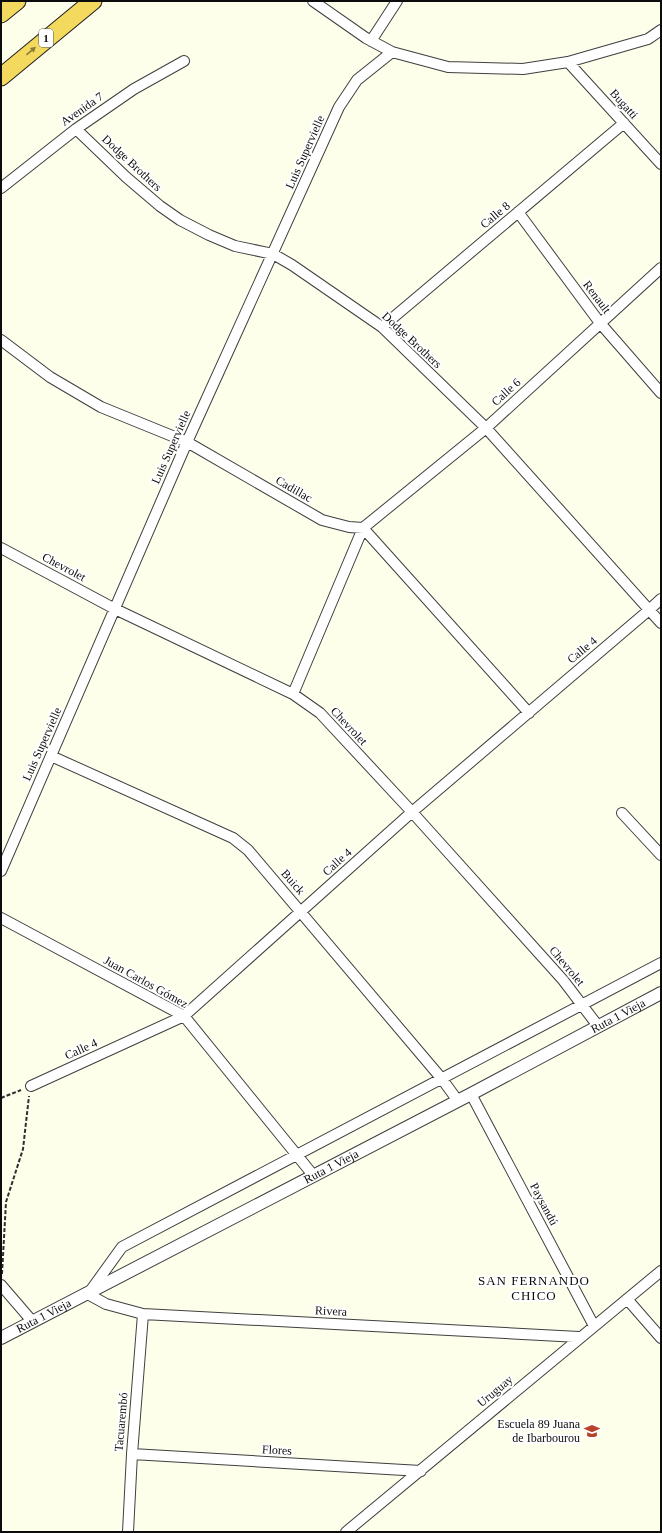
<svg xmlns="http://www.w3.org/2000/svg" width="662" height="1533" viewBox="0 0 662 1533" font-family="'Times New Roman',serif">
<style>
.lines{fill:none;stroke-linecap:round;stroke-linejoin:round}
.minor-casing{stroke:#3f3f3f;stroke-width:12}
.tertiary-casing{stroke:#3f3f3f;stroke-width:14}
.trunk-casing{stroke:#1d1d1d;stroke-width:19}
.path{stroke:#2e2e2e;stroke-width:2;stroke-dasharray:4 2;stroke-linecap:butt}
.minor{stroke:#fff;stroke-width:10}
.tertiary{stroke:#fff;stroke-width:12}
.trunk{stroke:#f3da5e;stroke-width:17}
.oneway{fill:#8b7d39}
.labels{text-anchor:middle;stroke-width:4;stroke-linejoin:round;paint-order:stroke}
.shield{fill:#fff;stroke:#555;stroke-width:1}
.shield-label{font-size:11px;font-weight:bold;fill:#0c0c0c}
.street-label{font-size:12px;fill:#0c0c0c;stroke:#fff}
.poi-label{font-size:12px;fill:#0c0c0c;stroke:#fff;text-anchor:end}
.neighbourhood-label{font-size:13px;letter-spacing:1px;fill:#0c0c0c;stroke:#fff}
</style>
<rect width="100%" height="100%" fill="#feffeb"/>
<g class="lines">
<defs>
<path id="minor" d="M 313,1 L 366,38 L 392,52 L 448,67 L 523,69 L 568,62 L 648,39 L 661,30
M 371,41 L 397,1
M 568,62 L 661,164
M 76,129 L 126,177 L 160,206 L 180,220 L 209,235 L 235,246 L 273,254 L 292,265 L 382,327 L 486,428 L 661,623
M 1,188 L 76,129 L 134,89 L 184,61
M 518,212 L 600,323 L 661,393
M 382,327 L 624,123
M 1,340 L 50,377 L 101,407 L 187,442 L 322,520 L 349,527 L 363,528 L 529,713
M 1,548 L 115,609 L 293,694 L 320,713 L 412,812 L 563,980 L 598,1026
M 293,694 L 363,528 L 486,428 L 661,268
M 51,756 L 233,838 L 248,850 L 442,1079 L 458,1101
M 622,813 L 661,855
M 1,871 L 187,442 L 339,107 L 357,80 L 392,52
M 1,918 L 184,1016 L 313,1175
M 31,1086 L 184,1016 L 412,812 L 649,610 L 661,599
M 471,1094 L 594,1326
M 1,1285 L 32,1321
M 91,1290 L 122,1247 L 661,963
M 86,1293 L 106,1304 L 143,1314 L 579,1337
M 627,1299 L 661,1338
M 132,1454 L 421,1471
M 128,1532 L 132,1454 L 143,1314
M 346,1532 L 661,1271"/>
<g id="tertiary">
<path id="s1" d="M 1,1338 L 471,1094 L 661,993"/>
</g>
<path id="trunk" d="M 1,14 L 17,1
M 1,77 L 93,1"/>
</defs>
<use href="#minor" class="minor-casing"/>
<use href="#tertiary" class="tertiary-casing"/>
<use href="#trunk" class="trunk-casing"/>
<path class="path" d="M 1,1098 L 21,1090
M 2,1274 L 6,1202 L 23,1149 L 29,1096"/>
<use href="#minor" class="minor"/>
<use href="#tertiary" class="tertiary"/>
<use href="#trunk" class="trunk"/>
</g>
<defs><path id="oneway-solid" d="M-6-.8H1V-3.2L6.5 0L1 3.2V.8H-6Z"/></defs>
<use class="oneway" href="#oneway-solid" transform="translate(31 51) rotate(-40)"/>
<defs>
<symbol id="school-bare" viewBox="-9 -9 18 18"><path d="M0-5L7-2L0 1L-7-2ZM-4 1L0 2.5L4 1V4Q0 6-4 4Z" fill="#b84128" stroke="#fff" stroke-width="2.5" paint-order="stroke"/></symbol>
</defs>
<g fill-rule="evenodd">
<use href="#school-bare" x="581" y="1420" width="22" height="22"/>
</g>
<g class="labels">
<rect class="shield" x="39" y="29" width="14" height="18" rx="3"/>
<g class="shield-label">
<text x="46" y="42">1</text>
</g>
<g class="street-label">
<text transform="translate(624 104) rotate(48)" y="4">Bugatti</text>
<text transform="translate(82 109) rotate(-35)" y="4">Avenida 7</text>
<text transform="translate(305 152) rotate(-66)" y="4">Luis Supervielle</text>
<text transform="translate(132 163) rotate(43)" y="4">Dodge Brothers</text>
<text transform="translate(495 215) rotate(-40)" y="4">Calle 8</text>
<text transform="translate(597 297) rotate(53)" y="4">Renault</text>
<text transform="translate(412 340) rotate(43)" y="4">Dodge Brothers</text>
<text transform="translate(506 392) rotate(-42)" y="4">Calle 6</text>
<text transform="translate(171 447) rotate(-66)" y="4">Luis Supervielle</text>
<text transform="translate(294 489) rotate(30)" y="4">Cadillac</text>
<text transform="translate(64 567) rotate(28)" y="4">Chevrolet</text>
<text transform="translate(582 650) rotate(-40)" y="4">Calle 4</text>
<text transform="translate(349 726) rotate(47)" y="4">Chevrolet</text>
<text transform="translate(42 744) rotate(-66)" y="4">Luis Supervielle</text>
<text transform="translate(337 862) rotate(-42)" y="4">Calle 4</text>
<text transform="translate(293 882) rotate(49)" y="4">Buick</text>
<text transform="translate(567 966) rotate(50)" y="4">Chevrolet</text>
<text transform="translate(146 982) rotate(29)" y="4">Juan Carlos Gómez</text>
<text dy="4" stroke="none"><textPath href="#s1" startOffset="696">Ruta 1 Vieja</textPath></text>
<text transform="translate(81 1049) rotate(-24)" y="4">Calle 4</text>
<text dy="4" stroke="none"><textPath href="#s1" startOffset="372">Ruta 1 Vieja</textPath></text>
<text transform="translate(544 1204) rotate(62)" y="4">Paysandú</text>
<text transform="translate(331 1311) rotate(3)" y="4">Rivera</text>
<text dy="4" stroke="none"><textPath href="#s1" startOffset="48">Ruta 1 Vieja</textPath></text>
<text transform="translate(495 1391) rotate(-40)" y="4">Uruguay</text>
<text transform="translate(121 1422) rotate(-85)" y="4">Tacuarembó</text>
<text transform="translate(277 1450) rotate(3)" y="4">Flores</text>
</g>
<g class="poi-label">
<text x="580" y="1428">Escuela 89 Juana<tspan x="580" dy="14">de Ibarbourou</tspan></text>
</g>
<g class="neighbourhood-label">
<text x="534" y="1285">SAN FERNANDO<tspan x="534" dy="15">CHICO</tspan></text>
</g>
</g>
<rect width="662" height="1533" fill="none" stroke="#0c0c0c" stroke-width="4"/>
</svg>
